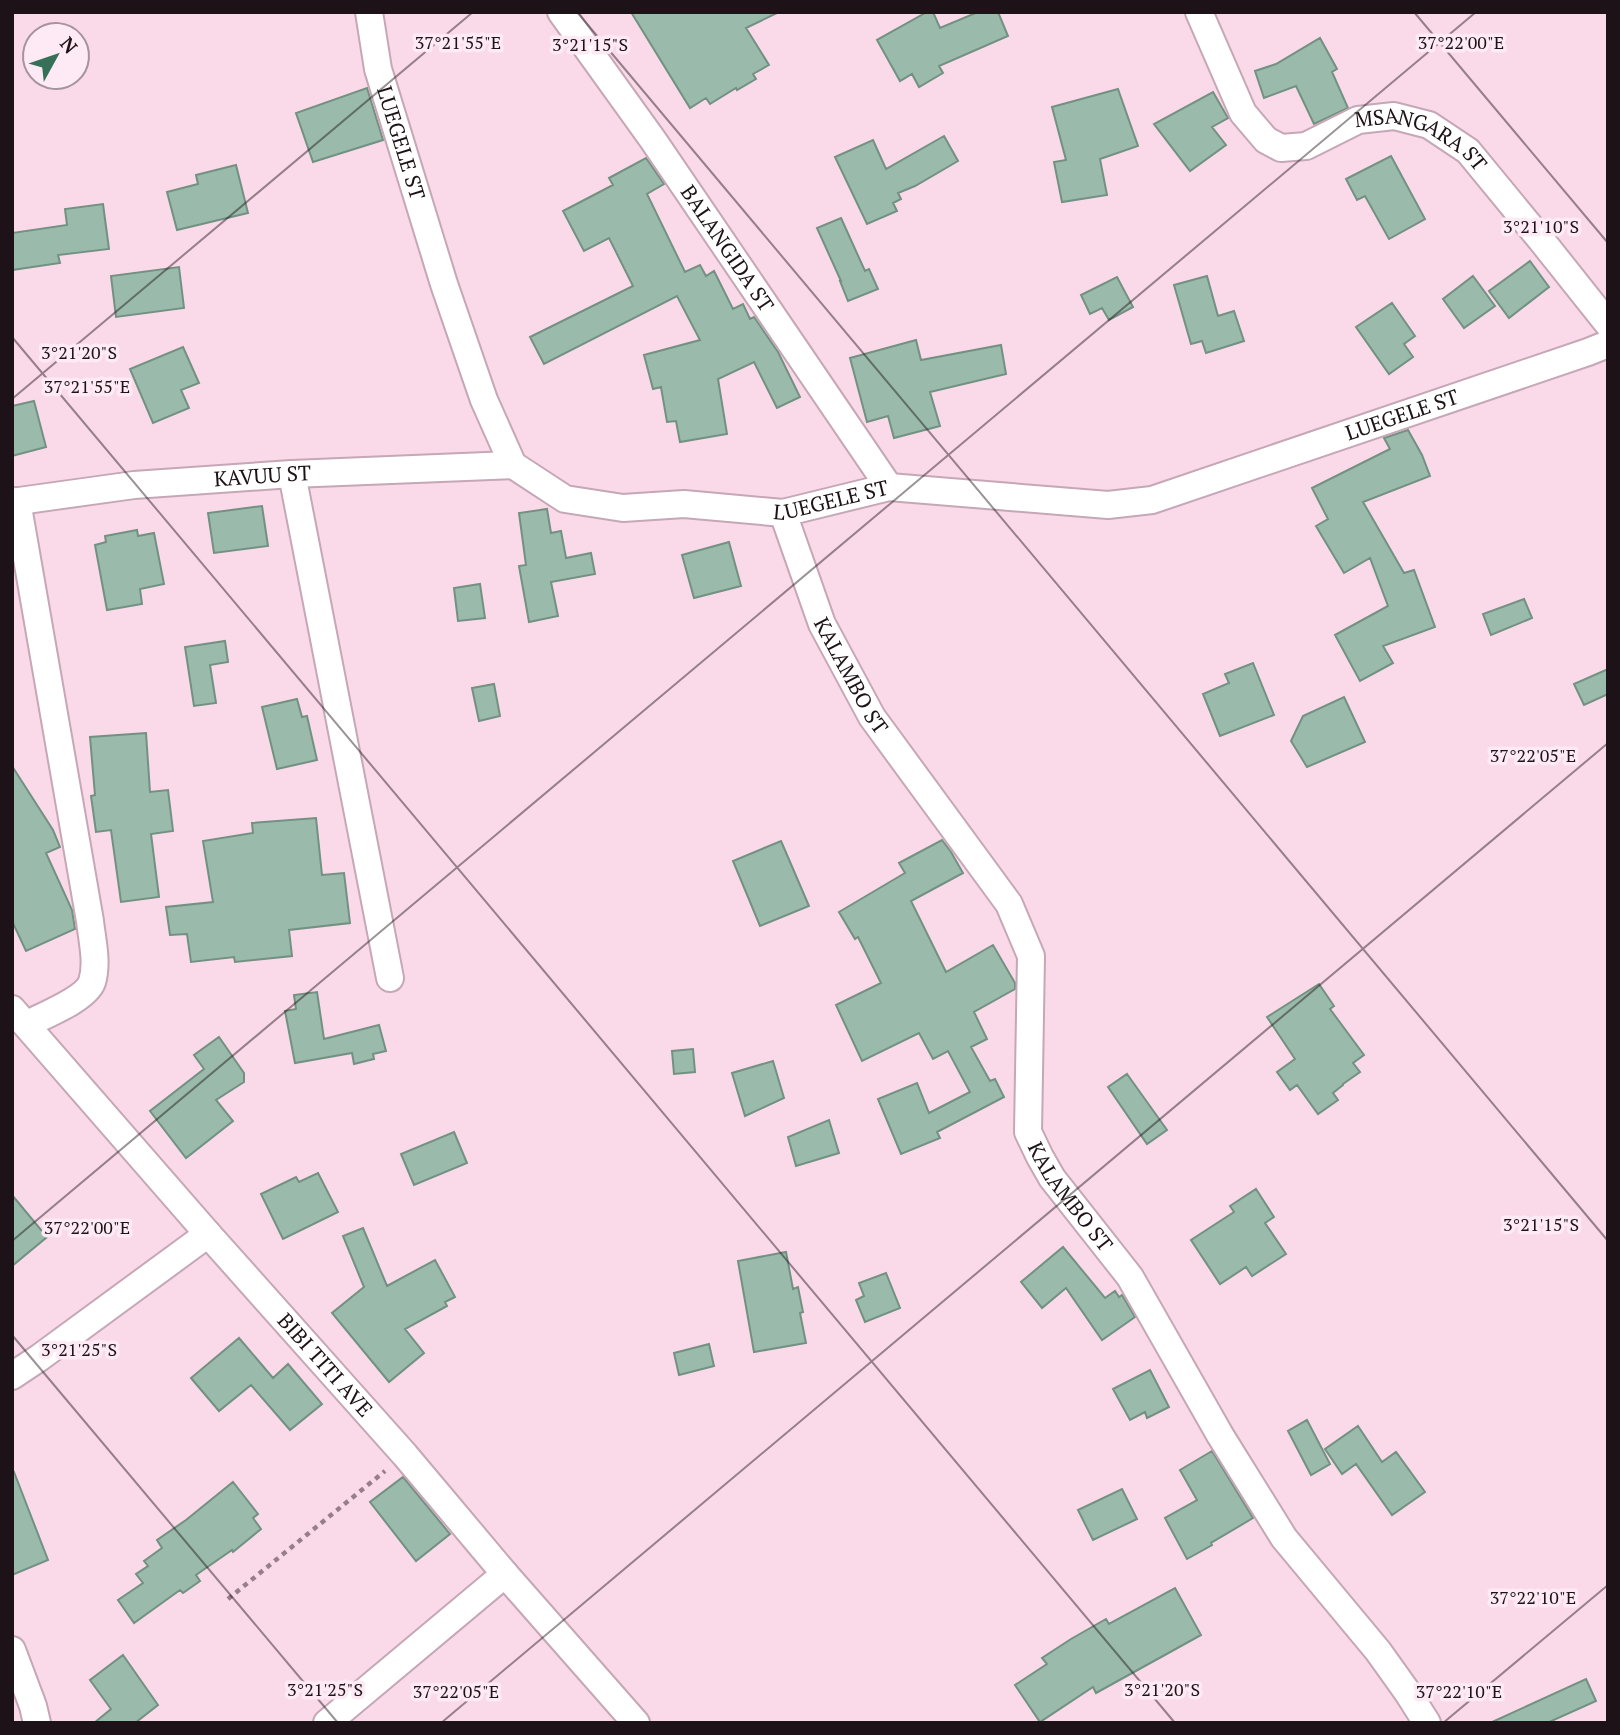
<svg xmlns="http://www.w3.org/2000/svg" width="1620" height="1735" viewBox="0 0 1620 1735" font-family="'PT Serif',serif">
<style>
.building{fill:#9abbab;stroke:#729182;stroke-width:2}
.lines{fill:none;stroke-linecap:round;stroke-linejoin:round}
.minor-casing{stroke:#c6a7b6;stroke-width:30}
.path{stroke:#967f8a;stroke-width:4.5;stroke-dasharray:5 5;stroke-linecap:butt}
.minor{stroke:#fff;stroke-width:26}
.ticks{fill:none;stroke:#1d1217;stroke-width:2;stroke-opacity:0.45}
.labels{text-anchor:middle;stroke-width:7;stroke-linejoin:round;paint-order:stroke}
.street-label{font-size:21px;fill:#1d1217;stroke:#feeaf4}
.ticks-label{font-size:18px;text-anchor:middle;fill:#1d1217;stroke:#feeaf4;stroke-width:7;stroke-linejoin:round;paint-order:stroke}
</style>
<rect width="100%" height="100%" fill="#fad9e9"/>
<path class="building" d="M 631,12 L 779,12 L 746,28 L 769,65 L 753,74 L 756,79 L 737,90 L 736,88 L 710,104 L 706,98 L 690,108 Z
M 927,12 L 933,12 L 940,28 L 978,12 L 998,12 L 1008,36 L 939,66 L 943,73 L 919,87 L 912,74 L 900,81 L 877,40 Z
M 1320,38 L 1337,69 L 1332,72 L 1348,108 L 1314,124 L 1296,86 L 1264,98 L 1255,71 L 1276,64 Z
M 367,88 L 383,140 L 313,162 L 296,113 Z
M 1118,89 L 1138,146 L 1100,159 L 1107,195 L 1062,202 L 1054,162 L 1066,160 L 1052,107 Z
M 1213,92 L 1228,118 L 1212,127 L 1226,145 L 1190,171 L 1154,124 Z
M 944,136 L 958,161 L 915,186 L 898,193 L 901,199 L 893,203 L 897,211 L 867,224 L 835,157 L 873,140 L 886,169 Z
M 1391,156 L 1425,219 L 1389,239 L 1365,196 L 1357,200 L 1346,179 Z
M 646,158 L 664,184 L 647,194 L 685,272 L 700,265 L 706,276 L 714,271 L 733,309 L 743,304 L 750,319 L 754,317 L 778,352 L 800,397 L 777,408 L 754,362 L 718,379 L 727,434 L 680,442 L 676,421 L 667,422 L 661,387 L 653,389 L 644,355 L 700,340 L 677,296 L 544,364 L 530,337 L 633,286 L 609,238 L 584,251 L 563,211 L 613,185 L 609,178 Z
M 236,165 L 248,213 L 177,230 L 167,192 L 198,184 L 196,175 Z
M 103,204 L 109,249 L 58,255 L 60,263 L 12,270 L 12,233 L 67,225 L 65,209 Z
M 841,218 L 865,271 L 869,269 L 878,289 L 848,301 L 840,281 L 841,281 L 817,228 Z
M 1530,261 L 1549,287 L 1509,318 L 1489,291 Z
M 179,267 L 184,308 L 116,317 L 111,276 Z
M 1207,276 L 1218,316 L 1234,311 L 1244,341 L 1206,353 L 1202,341 L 1191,344 L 1174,285 Z
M 1473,276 L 1495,306 L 1464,328 L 1443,299 Z
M 1117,277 L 1133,307 L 1109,320 L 1102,308 L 1090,314 L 1081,295 Z
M 1392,303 L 1415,336 L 1404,344 L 1413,357 L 1389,374 L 1356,327 Z
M 916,340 L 921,360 L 1001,345 L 1006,374 L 930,392 L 940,426 L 894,438 L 888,416 L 867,422 L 850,358 Z
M 183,347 L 199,383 L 181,390 L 189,408 L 153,423 L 130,369 Z
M 34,401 L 46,447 L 12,456 L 12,406 Z
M 1408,430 L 1422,455 L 1430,476 L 1363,502 L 1404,573 L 1414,570 L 1435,627 L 1383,646 L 1393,663 L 1360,681 L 1335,635 L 1388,606 L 1370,558 L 1344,573 L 1316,526 L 1328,519 L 1312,488 L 1390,449 L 1384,438 Z
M 262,506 L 268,546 L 214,553 L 208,513 Z
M 547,509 L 551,533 L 561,531 L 566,558 L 591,553 L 595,574 L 551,582 L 558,616 L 529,622 L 519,566 L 526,565 L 519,513 Z
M 137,530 L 138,536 L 154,533 L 164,584 L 140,589 L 142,604 L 107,610 L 95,545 L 106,542 L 105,536 Z
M 729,542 L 741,586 L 694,598 L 682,555 Z
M 480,584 L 485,618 L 458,621 L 454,588 Z
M 1524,599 L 1532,618 L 1491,635 L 1483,614 Z
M 225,641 L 228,662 L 210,665 L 216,703 L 194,706 L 185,647 Z
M 1253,663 L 1274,715 L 1220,736 L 1203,694 L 1229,683 L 1225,674 Z
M 1608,669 L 1608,694 L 1584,705 L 1574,684 Z
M 494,684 L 500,716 L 479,721 L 472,688 Z
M 1344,697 L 1365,742 L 1307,767 L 1291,741 L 1303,716 Z
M 297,699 L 302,717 L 307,716 L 317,760 L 277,769 L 262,707 Z
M 146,733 L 150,792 L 168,790 L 173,831 L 151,834 L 159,897 L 121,902 L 111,830 L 96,832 L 91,796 L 95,795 L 90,737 Z
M 12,766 L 53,830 L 60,847 L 46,853 L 72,910 L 75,929 L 26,951 L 12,921 Z
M 316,818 L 322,875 L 344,873 L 350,923 L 289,930 L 292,956 L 235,962 L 234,957 L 191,962 L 187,934 L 170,935 L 166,907 L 213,902 L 203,841 L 253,833 L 252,823 Z
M 942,840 L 951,852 L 963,873 L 911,901 L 946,972 L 993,945 L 1015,983 L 1015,989 L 974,1012 L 987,1039 L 971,1047 L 990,1081 L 995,1079 L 1004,1097 L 937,1132 L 940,1138 L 901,1154 L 878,1099 L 917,1083 L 929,1113 L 970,1092 L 948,1051 L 933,1059 L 919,1033 L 862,1061 L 836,1005 L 881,983 L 858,937 L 855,939 L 839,912 L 905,873 L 899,863 Z
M 781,841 L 809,906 L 760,926 L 733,861 Z
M 1319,984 L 1334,1006 L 1330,1009 L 1364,1055 L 1353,1063 L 1360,1072 L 1343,1084 L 1343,1085 L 1333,1093 L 1338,1100 L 1318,1114 L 1297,1085 L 1290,1090 L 1277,1072 L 1295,1059 L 1267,1017 Z
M 317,992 L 324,1039 L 379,1025 L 386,1051 L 373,1054 L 374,1059 L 354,1064 L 352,1053 L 295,1063 L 285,1011 L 296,1009 L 294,995 Z
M 219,1037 L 244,1073 L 244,1082 L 216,1100 L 233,1121 L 186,1158 L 150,1111 L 204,1069 L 194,1055 Z
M 693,1049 L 695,1072 L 674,1074 L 672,1051 Z
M 773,1061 L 784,1098 L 745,1116 L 732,1073 Z
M 1127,1074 L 1167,1130 L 1147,1144 L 1108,1087 Z
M 829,1120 L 839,1153 L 796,1166 L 788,1137 Z
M 454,1132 L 467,1163 L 414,1185 L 401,1154 Z
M 318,1173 L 338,1212 L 283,1239 L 261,1194 L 296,1177 L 299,1182 Z
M 1256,1189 L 1274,1217 L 1265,1223 L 1286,1254 L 1252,1276 L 1246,1267 L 1220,1284 L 1191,1240 L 1234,1212 L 1230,1206 Z
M 12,1195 L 47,1237 L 12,1266 Z
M 363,1228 L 387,1286 L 435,1260 L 455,1297 L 445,1302 L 447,1306 L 405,1329 L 424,1353 L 389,1382 L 332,1313 L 364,1287 L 343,1236 Z
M 1063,1247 L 1105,1298 L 1115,1291 L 1119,1297 L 1122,1295 L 1135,1317 L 1102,1340 L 1066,1288 L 1042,1308 L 1021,1282 Z
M 786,1252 L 793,1289 L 798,1287 L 803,1312 L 800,1313 L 806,1343 L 754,1352 L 738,1261 Z
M 886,1273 L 900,1308 L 865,1322 L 856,1300 L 864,1296 L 859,1283 Z
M 239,1338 L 273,1378 L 288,1364 L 322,1404 L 290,1430 L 251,1385 L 219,1411 L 191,1378 Z
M 709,1344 L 714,1366 L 679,1375 L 674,1353 Z
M 1150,1370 L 1169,1407 L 1147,1418 L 1145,1412 L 1130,1420 L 1113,1389 Z
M 1307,1420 L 1330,1464 L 1311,1475 L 1288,1431 Z
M 1358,1426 L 1382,1462 L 1396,1452 L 1425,1492 L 1392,1515 L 1356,1464 L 1342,1474 L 1325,1449 Z
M 1212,1451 L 1253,1518 L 1211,1543 L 1212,1545 L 1187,1559 L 1165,1518 L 1197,1500 L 1180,1470 Z
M 14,1472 L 48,1560 L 12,1575 L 12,1473 Z
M 403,1477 L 450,1534 L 416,1561 L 370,1502 Z
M 233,1482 L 258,1514 L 253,1518 L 261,1529 L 233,1552 L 232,1550 L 196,1575 L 200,1581 L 183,1593 L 180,1590 L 134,1623 L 118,1600 L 143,1583 L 136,1574 L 148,1566 L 144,1561 L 162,1548 L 157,1540 L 186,1520 Z
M 1122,1489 L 1137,1519 L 1093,1540 L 1078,1510 Z
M 1175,1588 L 1201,1635 L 1096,1693 L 1093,1687 L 1040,1722 L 1015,1685 L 1047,1664 L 1042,1658 L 1071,1639 L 1106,1619 L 1109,1624 Z
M 123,1655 L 158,1705 L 135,1723 L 94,1723 L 111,1709 L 90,1680 Z
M 1586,1679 L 1596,1701 L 1547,1723 L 1490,1723 Z"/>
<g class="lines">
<defs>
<g id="minor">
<path id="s1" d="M 369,12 L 378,69 L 444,284 L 484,400 L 513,465 L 565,499 L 623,508 L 684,504 L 783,513 L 889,487 L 1108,505 L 1152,500 L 1588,352 L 1608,344"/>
<path id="s2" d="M 561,12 L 653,140 L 889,487"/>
<path id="s3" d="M 1199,12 L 1243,113 L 1266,140 L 1281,148 L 1306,146 L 1358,120 L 1394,116 L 1429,125 L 1468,151 L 1542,241 L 1608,324"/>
<path d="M 292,474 L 390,978"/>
<path d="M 17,501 L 90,921 C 92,940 98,963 92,982 C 86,999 43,1016 27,1024"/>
<path id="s4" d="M 12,502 L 134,485 L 292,474 L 513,465"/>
<path id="s5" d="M 783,513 L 822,624 L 872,717 L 1009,904 L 1031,956 L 1028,1132 L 1040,1157 L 1052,1178 L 1130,1277 L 1220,1435 L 1284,1538 L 1378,1651 L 1408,1693 L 1427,1723"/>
<path id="s6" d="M 12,1009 L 208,1234 L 405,1455 L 505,1574 L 636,1723"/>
<path d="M 12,1376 L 39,1358 L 208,1234"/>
<path d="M 12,1650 L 33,1706 L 37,1723"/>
<path d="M 327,1723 L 505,1574"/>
</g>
</defs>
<use href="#minor" class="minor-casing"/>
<path class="path" d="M 228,1599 L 385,1471"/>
<use href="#minor" class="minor"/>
</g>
<path class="ticks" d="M 577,12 L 1608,1241M 1414,12 L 1608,243M 12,337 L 1175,1723M 12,399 L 473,12M 12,1241 L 1476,12M 12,1335 L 338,1723M 441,1723 L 1608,743M 1443,1723 L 1608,1585"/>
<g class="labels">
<g class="street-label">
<text dy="7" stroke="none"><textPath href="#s1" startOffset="135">LUEGELE ST</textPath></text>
<text dy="7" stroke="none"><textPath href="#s3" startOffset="315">MSANGARA ST</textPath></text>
<text dy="7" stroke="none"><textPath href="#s2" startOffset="289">BALANGIDA ST</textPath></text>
<text dy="7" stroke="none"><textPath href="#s1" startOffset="1395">LUEGELE ST</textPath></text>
<text dy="7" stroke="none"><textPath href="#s4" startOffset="252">KAVUU ST</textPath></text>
<text dy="7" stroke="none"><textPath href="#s1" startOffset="807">LUEGELE ST</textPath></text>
<text dy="7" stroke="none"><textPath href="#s5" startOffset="177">KALAMBO ST</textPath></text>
<text dy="7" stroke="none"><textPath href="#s5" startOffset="765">KALAMBO ST</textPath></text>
<text dy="7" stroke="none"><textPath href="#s6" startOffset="474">BIBI TITI AVE</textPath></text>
</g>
</g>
<g class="ticks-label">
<text x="458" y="49">37°21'55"E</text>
<text x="1461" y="49">37°22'00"E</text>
<text x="590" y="51">3°21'15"S</text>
<text x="1541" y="233">3°21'10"S</text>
<text x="79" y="359">3°21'20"S</text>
<text x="87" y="393">37°21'55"E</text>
<text x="1533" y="762">37°22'05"E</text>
<text x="1541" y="1231">3°21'15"S</text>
<text x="87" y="1234">37°22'00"E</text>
<text x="79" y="1356">3°21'25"S</text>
<text x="1533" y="1604">37°22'10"E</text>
<text x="325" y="1696">3°21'25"S</text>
<text x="1162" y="1696">3°21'20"S</text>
<text x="456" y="1698">37°22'05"E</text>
<text x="1459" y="1698">37°22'10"E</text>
</g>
<rect width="1620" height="1735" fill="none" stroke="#1d1217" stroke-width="28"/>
<g transform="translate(56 56) rotate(50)"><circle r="33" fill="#feeaf4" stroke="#a4949c" stroke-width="2"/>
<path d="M0-5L12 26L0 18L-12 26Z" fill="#377059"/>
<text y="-10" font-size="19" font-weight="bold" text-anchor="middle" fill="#1d1217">N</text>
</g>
</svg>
